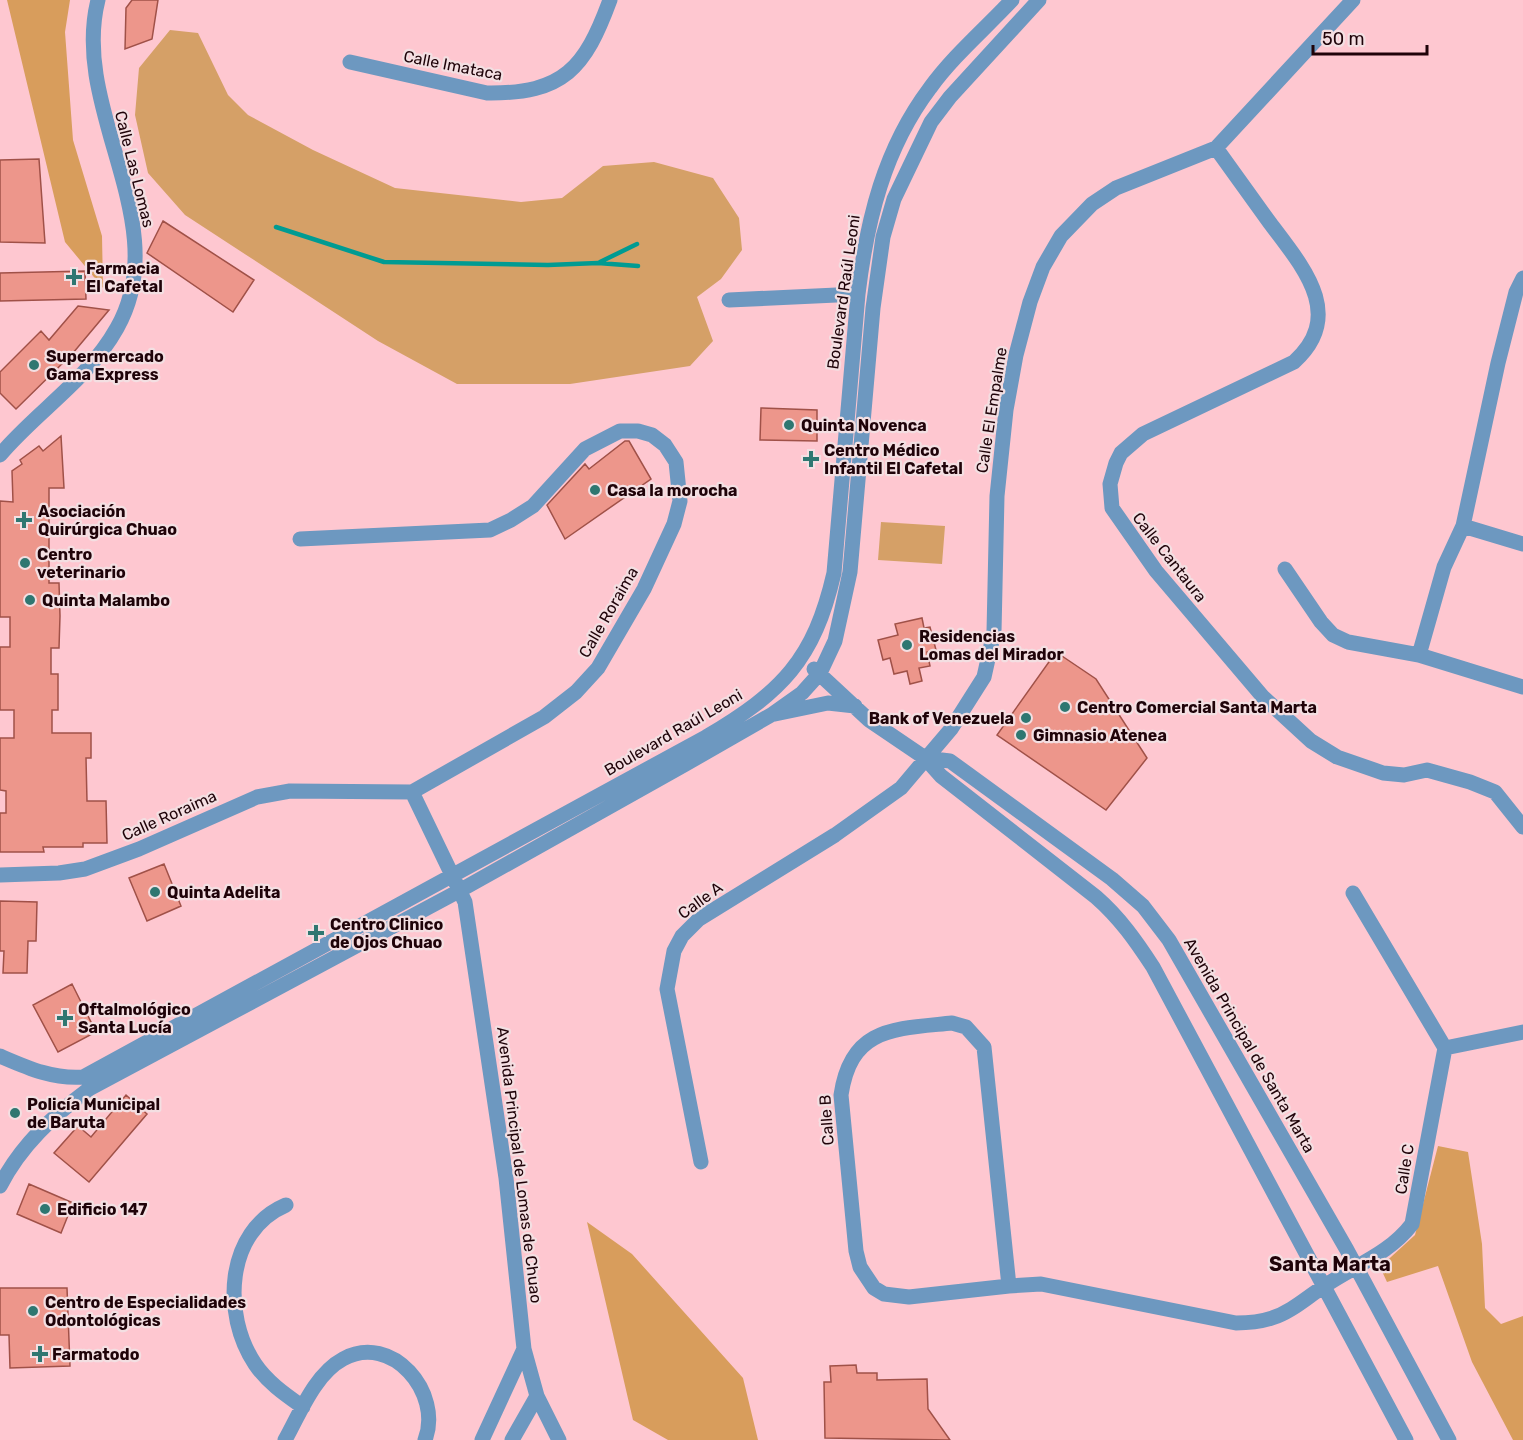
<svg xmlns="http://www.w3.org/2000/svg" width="1523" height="1440" viewBox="0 0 1523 1440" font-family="Rubik,sans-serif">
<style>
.green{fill:#d5a067}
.forest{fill:#d89d5c}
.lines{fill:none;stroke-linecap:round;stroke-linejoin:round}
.stream{stroke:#009b92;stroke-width:4.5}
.building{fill:#ed968b;stroke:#a05148;stroke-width:1.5}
.minor{stroke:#6d98c0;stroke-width:15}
.poi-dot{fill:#2f7771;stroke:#f3dfe2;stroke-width:2}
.labels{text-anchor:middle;stroke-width:4.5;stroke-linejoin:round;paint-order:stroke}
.street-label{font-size:16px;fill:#1f0309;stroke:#f3dfe2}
.poi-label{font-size:16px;font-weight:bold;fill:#1f0309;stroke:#f3dfe2;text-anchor:start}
.quarter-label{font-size:20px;font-weight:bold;fill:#1f0309;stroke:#f3dfe2}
</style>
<rect width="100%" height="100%" fill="#fec7d0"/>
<path class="green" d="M 170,30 L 198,33 L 228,95 L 248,115 L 313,150 L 395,188 L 521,202 L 562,198 L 603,166 L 654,162 L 713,178 L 739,218 L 742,250 L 721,279 L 697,297 L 713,341 L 690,366 L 570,384 L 457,384 L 378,341 L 185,215 L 148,173 L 135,115 L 139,68 Z
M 881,522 L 945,526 L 942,564 L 878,560 Z"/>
<path class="forest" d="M 7,0 L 70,0 L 65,32 L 73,140 L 102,236 L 103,288 L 65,242 Z
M 1438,1146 L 1468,1152 L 1482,1244 L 1485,1308 L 1501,1324 L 1523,1316 L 1523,1440 L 1513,1440 L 1472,1362 L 1438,1266 L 1387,1282 L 1380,1267 L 1415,1235 Z
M 587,1222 L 632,1254 L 743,1378 L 758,1440 L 668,1440 L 633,1420 Z"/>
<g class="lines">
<path class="stream" d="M 276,227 L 384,262 L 548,265 L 598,263 L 638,266
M 600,262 L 637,244"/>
</g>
<path class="building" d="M 132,0 L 158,0 L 152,39 L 125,49 L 126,8 Z
M 39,159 L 45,243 L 0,242 L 0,160 Z
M 163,221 L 254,280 L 233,312 L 147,253 Z
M 85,271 L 86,299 L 0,301 L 0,273 Z
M 78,306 L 109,310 L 73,353 L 16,409 L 0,393 L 0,372 L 41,331 L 49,340 Z
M 761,408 L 817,410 L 817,441 L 760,440 Z
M 61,436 L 64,488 L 49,488 L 49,583 L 59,583 L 60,616 L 59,648 L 51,648 L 51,674 L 58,674 L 58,710 L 52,710 L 52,733 L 91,733 L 91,758 L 86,758 L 87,801 L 106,801 L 107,843 L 83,843 L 83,847 L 43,847 L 44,852 L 0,852 L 0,813 L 6,813 L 6,791 L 0,790 L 0,738 L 14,738 L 14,710 L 0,710 L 0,647 L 10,647 L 10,617 L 0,617 L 0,501 L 13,502 L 12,471 L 22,464 L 20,460 L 39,446 L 43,451 Z
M 625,441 L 629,441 L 651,479 L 565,539 L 547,505 L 585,464 L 589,469 Z
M 922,618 L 924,628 L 930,627 L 936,650 L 927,652 L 930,666 L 919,668 L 922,681 L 910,684 L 907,671 L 894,674 L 890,658 L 883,660 L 878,640 L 898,635 L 895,624 Z
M 1056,652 L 1096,679 L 1147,758 L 1106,810 L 997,735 Z
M 164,864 L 181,906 L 147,921 L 129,878 Z
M 0,901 L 37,902 L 36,941 L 28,941 L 27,973 L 3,973 L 4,951 L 0,951 Z
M 72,984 L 96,1032 L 58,1052 L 33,1005 Z
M 126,1095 L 147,1114 L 89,1182 L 54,1153 L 78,1126 L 91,1137 Z
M 29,1184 L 73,1203 L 61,1233 L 17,1214 Z
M 0,1288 L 67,1288 L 70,1366 L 10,1368 L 9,1335 L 0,1335 Z
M 856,1365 L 857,1373 L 877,1373 L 877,1380 L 927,1379 L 928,1409 L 950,1440 L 825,1438 L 824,1382 L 831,1382 L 830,1366 Z"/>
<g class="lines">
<path class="minor" d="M 350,62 L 487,93 C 564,94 585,68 610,0
M 1216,148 C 1234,173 1252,198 1270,223 C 1303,267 1346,315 1294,362 L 1143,434 L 1121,453 L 1116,463 L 1110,484 L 1112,508 L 1156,571 L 1263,697 L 1311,741 L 1337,757 L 1383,773 L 1404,775 L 1427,770 L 1470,782 L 1495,792 L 1523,827
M 1523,278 L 1516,292 L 1498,363 L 1463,526 L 1523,544
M 729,300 L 858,294
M 0,455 C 37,411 88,380 117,328 C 176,224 70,110 98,0
M 1285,569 L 1321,622 L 1333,635 L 1348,642 L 1419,655 L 1523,687
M 1419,655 L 1444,567 L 1463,526
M 814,669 L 869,720 L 925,758 L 941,776 L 1096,897 C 1120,918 1136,941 1153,967 L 1406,1440
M 775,714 L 828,703 L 855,706
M 925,758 L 950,761 L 1112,879 L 1143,906 L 1169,940 L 1347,1250 L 1449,1440
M 412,792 L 465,902 L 506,1178 L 524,1349 L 537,1396 L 559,1440
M 0,875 L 59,873 L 85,869 L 139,849 L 257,797 L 290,791 L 412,792 L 544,717 L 576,692 L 598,668 L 644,589 L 674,524 L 680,501 L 676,462 L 665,445 L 652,435 L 638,431 L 620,431 L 585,449 L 533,506 L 511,520 L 490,530 L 300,539
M 1353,893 L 1445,1048
M 952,1023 L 966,1027 L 984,1047 L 1009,1286 L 909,1297 L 884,1294 L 874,1288 L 860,1267 L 856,1251 L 841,1095 C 851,1027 894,1029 952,1023 Z
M 0,1056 C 28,1068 52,1079 83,1077 L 706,737 C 782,692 814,660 834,573 L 858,294 C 867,220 884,149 930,88 C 953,56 985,29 1012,0
M 701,1162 L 667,989 L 674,951 L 682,936 L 699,919 L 835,835 L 901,788 L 951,729 L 984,677 L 994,632 L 997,496 L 1006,410 L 1016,355 L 1030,302 L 1043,267 L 1061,236 L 1092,204 L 1116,188 L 1216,148 L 1353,0
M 0,1186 C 21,1145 53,1116 89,1089 L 459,891 L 684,765 L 771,715 L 802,693 L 820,673 L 835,641 L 850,572 L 873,308 L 883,237 L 894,199 L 931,122 L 950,97 L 1039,0
M 286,1205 C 225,1231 222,1315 255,1364 C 267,1382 286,1395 303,1407
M 1009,1286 L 1041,1284 L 1236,1323 C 1248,1323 1260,1322 1272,1318 C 1291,1312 1306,1298 1323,1287 C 1355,1265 1388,1255 1412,1224 L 1445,1048 L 1523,1032
M 285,1440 C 300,1413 315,1374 343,1359 C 392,1332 443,1393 425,1440
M 482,1440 L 524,1349
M 512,1440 L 537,1396"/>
</g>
<g class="poi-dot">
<path d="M71 268h6v6h6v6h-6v6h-6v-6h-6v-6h6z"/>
<circle cx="34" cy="365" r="6"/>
<circle cx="789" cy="425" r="6"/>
<path d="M808 450h6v6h6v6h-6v6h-6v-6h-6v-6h6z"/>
<circle cx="595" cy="490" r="6"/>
<path d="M21 511h6v6h6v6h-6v6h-6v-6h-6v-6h6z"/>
<circle cx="25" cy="563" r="6"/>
<circle cx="30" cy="600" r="6"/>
<circle cx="907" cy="645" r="6"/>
<circle cx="1065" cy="707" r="6"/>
<circle cx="1026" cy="718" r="6"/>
<circle cx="1021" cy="735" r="6"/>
<circle cx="155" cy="892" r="6"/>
<path d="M313 924h6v6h6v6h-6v6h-6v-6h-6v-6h6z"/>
<path d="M62 1009h6v6h6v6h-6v6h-6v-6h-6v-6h6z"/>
<circle cx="15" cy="1113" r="6"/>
<circle cx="45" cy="1209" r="6"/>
<circle cx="33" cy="1311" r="6"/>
<path d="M37 1345h6v6h6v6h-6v6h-6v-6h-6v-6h6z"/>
</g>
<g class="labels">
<g class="street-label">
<text transform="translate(453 65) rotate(11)" y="6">Calle Imataca</text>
<text transform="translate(135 169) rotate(76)" y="6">Calle Las Lomas</text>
<text transform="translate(843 292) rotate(-82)" y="6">Boulevard Raúl Leoni</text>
<text transform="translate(991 410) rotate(-81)" y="6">Calle El Empalme</text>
<text transform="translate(1170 557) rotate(52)" y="6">Calle Cantaura</text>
<text transform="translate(608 612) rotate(-60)" y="6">Calle Roraima</text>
<text transform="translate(673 732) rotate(-30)" y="6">Boulevard Raúl Leoni</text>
<text transform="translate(169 815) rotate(-24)" y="6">Calle Roraima</text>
<text transform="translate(700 900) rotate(-36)" y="6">Calle A</text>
<text transform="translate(1250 1045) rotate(60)" y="6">Avenida Principal de Santa Marta</text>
<text transform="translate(826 1120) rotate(-94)" y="6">Calle B</text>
<text transform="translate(520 1165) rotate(83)" y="6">Avenida Principal de Lomas de Chuao</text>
<text transform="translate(1404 1169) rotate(-81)" y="6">Calle C</text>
</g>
<g class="poi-label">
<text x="86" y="274">Farmacia<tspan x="86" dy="18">El Cafetal</tspan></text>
<text x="46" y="362">Supermercado<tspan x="46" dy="18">Gama Express</tspan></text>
<text x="801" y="431">Quinta Novenca</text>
<text x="824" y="456">Centro Médico<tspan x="824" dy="18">Infantil El Cafetal</tspan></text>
<text x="607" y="496">Casa la morocha</text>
<text x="38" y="517">Asociación<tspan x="38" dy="18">Quirúrgica Chuao</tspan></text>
<text x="37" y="560">Centro<tspan x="37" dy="18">veterinario</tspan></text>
<text x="42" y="606">Quinta Malambo</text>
<text x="919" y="642">Residencias<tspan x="919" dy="18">Lomas del Mirador</tspan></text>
<text x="1077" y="713">Centro Comercial Santa Marta</text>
<text x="1014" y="724" text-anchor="end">Bank of Venezuela</text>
<text x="1033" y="741">Gimnasio Atenea</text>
<text x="167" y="898">Quinta Adelita</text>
<text x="330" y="930">Centro Clinico<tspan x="330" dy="18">de Ojos Chuao</tspan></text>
<text x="78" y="1015">Oftalmológico<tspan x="78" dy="18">Santa Lucía</tspan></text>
<text x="27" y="1110">Policía Municipal<tspan x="27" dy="18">de Baruta</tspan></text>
<text x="57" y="1215">Edificio 147</text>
<text x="45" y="1308">Centro de Especialidades<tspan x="45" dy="18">Odontológicas</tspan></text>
<text x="52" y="1360">Farmatodo</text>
</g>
<g class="quarter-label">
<text x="1330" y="1271">Santa Marta</text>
</g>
</g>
<path d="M1313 45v9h114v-9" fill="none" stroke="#1f0309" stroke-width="3"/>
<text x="1322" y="45" font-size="18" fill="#1f0309" stroke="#f3dfe2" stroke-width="4.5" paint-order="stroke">50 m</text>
</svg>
